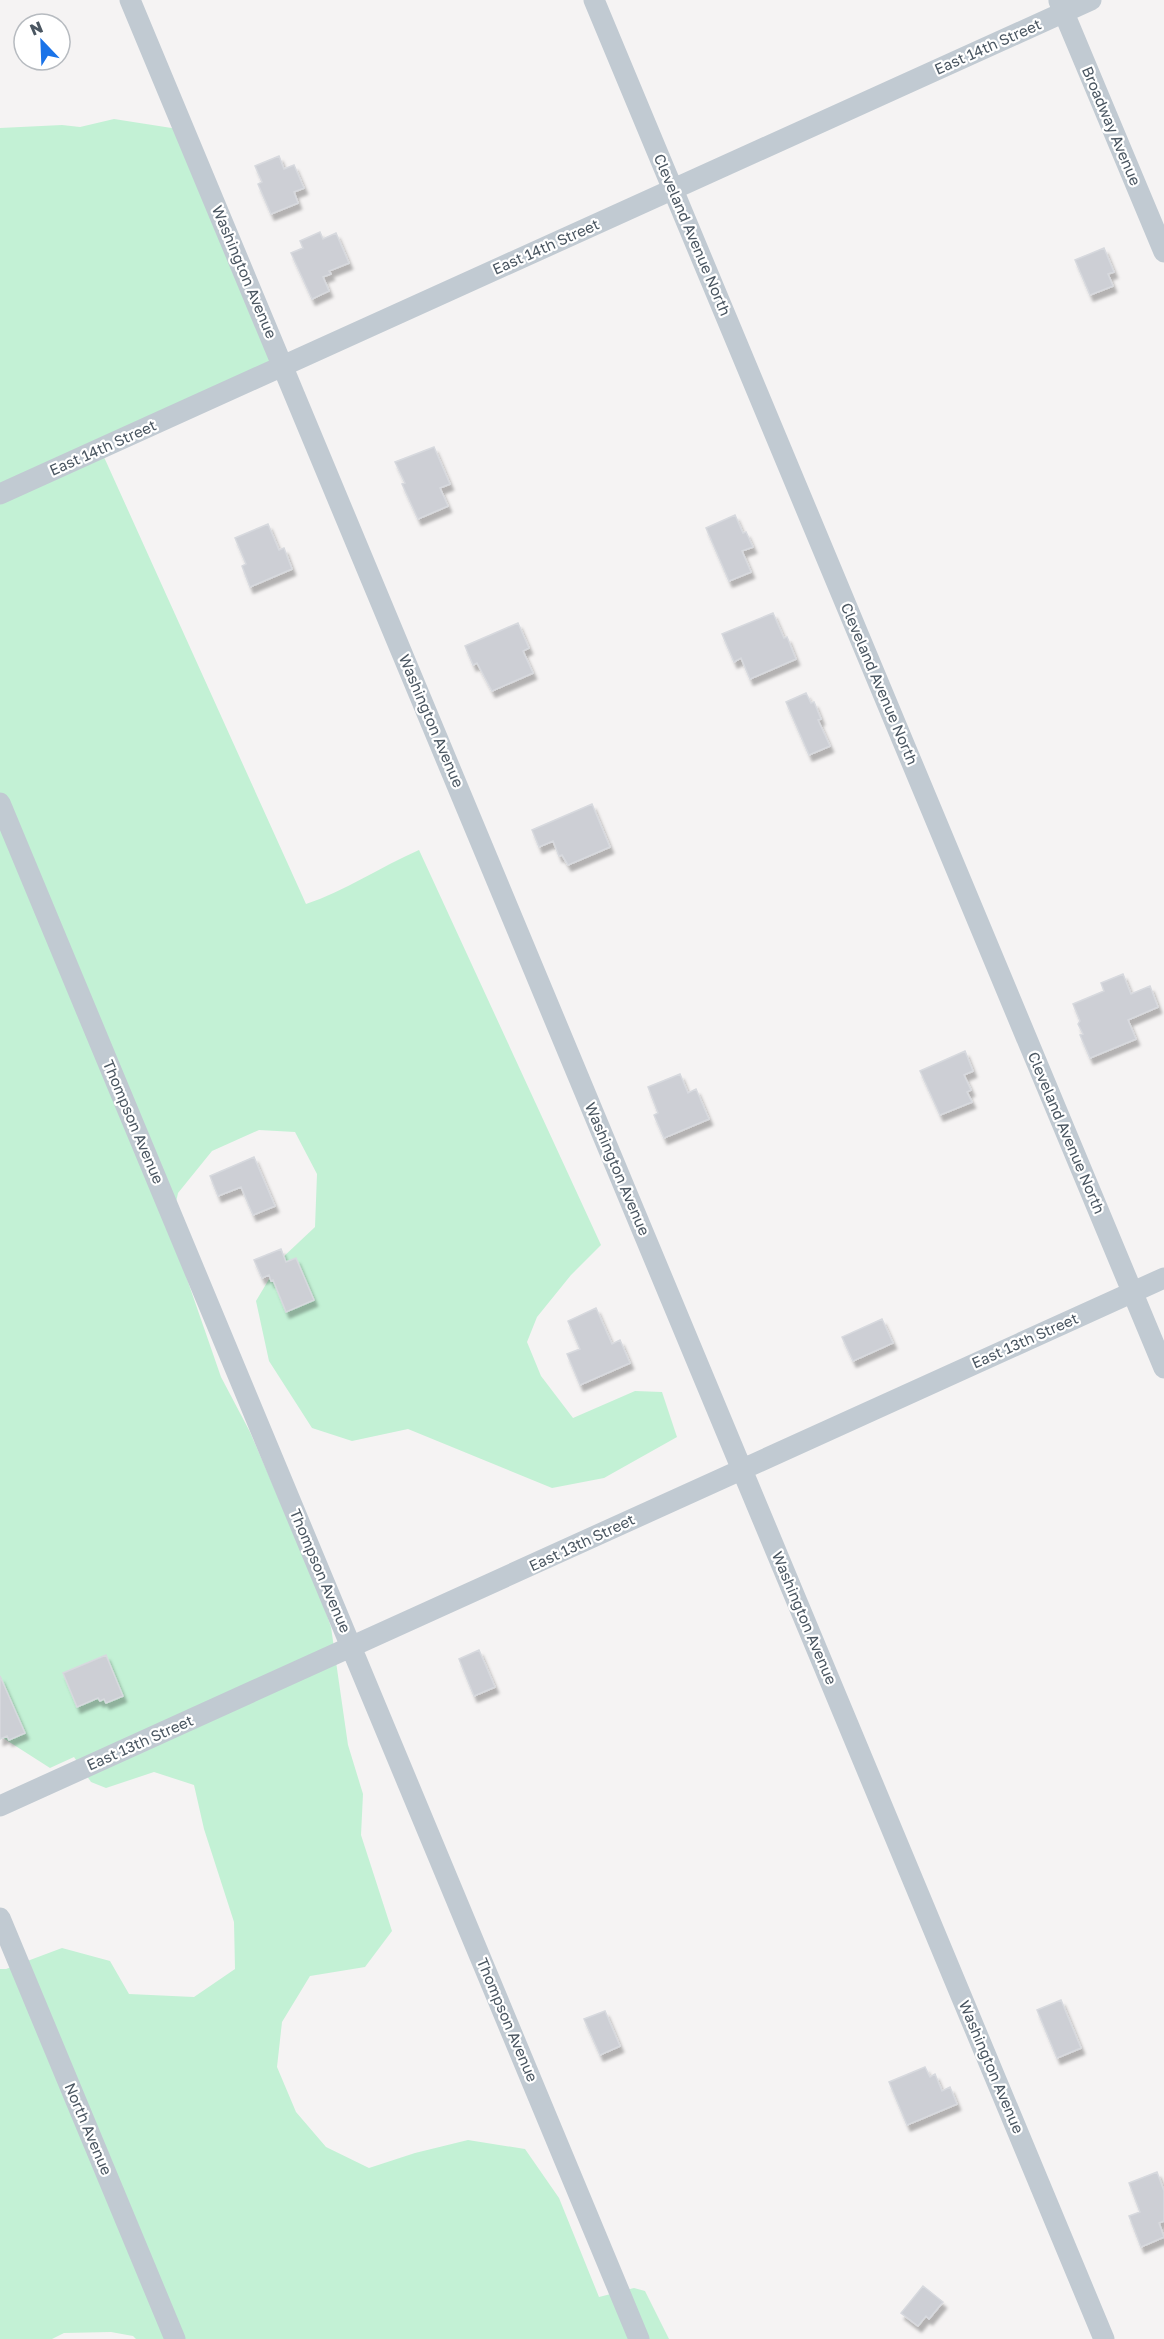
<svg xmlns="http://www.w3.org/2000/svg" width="1164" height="2339" viewBox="0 0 1164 2339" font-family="'Golos Text',sans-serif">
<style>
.green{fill:#c3f1d5}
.building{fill:#cdcfd5;stroke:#d7d9de;stroke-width:1.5;filter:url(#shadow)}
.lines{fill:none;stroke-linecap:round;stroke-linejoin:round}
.street{stroke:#c1cad2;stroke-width:21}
.labels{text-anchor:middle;stroke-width:4.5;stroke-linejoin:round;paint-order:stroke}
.street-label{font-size:15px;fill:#4a5661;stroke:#fff}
</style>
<defs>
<filter id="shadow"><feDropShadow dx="3.5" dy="6" stdDeviation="1.5" flood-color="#0004"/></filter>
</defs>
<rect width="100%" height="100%" fill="#f5f3f3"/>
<path class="green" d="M 114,119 L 178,129 L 282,376 L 99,446 L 306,904 C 345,891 380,867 419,850 L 601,1245 L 571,1275 L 537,1317 L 527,1342 L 541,1376 L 573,1418 L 635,1391 L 662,1392 L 677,1437 L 604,1478 L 552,1488 L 408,1429 L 352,1441 L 312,1428 L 269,1361 L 256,1301 L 281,1259 L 315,1227 L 317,1174 L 295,1132 L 259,1130 L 212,1151 L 178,1193 L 170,1230 L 221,1377 L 250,1432 L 317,1587 L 331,1627 L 348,1745 L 363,1794 L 361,1835 L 392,1931 L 365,1967 L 310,1976 L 282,2022 L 277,2067 L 296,2112 L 326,2147 L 369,2168 L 415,2153 L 468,2140 L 525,2149 L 559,2198 L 599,2297 L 634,2288 L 645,2291 L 669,2339 L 136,2339 L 133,2336 L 111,2332 L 64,2333 L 52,2339 L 0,2339 L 0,1969 L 6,1969 L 62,1948 L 110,1961 L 129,1994 L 194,1997 L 235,1969 L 234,1922 L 204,1829 L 194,1785 L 154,1772 L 106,1788 L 91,1782 L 74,1757 L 50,1768 L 0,1736 L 0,128 L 62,125 L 80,127 Z"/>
<path class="building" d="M 279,156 L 284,169 L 294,165 L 304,188 L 294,192 L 298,203 L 271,214 L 258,184 L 262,182 L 255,166 Z
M 320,232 L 323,239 L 336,233 L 349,263 L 329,271 L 331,274 L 323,277 L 329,291 L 312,299 L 291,253 L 303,248 L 300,241 Z
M 1104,248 L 1114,272 L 1108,274 L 1113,286 L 1090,295 L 1075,260 Z
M 434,447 L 450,484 L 440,488 L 448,506 L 418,519 L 402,484 L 405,483 L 395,462 Z
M 735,515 L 743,533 L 746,532 L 753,547 L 742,551 L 751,572 L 729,581 L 706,528 Z
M 268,524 L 279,550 L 284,548 L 292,569 L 250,587 L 242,566 L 246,564 L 235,538 Z
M 773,613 L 784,638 L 787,637 L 796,659 L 750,679 L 741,658 L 734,662 L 722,634 Z
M 518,623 L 529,648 L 523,651 L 533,673 L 492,691 L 477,663 L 473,665 L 465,646 Z
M 806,693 L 811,703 L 814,702 L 821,719 L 818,720 L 830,746 L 809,755 L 786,702 Z
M 592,804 L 610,847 L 568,865 L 562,855 L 559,856 L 553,841 L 539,847 L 532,830 Z
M 1123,974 L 1131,994 L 1150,986 L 1158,1007 L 1128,1020 L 1136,1039 L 1090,1058 L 1080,1035 L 1083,1034 L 1078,1024 L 1080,1021 L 1073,1004 L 1104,991 L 1101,983 Z
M 965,1051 L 973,1071 L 964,1075 L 971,1090 L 967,1092 L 972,1102 L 940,1115 L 920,1071 Z
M 680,1074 L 688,1093 L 696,1089 L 709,1119 L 664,1138 L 654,1115 L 658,1113 L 648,1087 Z
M 254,1157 L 275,1206 L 253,1215 L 241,1187 L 218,1196 L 210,1176 Z
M 281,1249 L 286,1262 L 296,1258 L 314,1300 L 286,1312 L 273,1280 L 271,1281 L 269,1275 L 262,1278 L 254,1260 Z
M 596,1308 L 612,1344 L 620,1340 L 630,1363 L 580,1385 L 567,1354 L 580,1349 L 568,1321 Z
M 882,1319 L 893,1343 L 853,1361 L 842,1337 Z
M 479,1650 L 495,1687 L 474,1696 L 459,1659 Z
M 106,1655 L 123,1696 L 106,1703 L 104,1699 L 100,1701 L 98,1698 L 77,1707 L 63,1673 Z
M 0,1676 L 25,1733 L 9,1740 L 7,1736 L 0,1739 Z
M 1061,2000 L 1081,2048 L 1057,2058 L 1037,2010 Z
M 605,2011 L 620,2046 L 600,2055 L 584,2019 Z
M 925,2067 L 930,2077 L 935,2074 L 942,2091 L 950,2087 L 957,2104 L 907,2125 L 889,2082 Z
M 1157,2172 L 1164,2191 L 1164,2221 L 1159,2223 L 1164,2237 L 1141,2247 L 1129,2216 L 1140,2212 L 1129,2183 Z
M 923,2286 L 943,2302 L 929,2319 L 926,2316 L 918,2326 L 901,2313 Z"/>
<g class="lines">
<path class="street" d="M 130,0 L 1104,2339
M 594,0 L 1164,1368
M 1059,1 L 1164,252
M 0,494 L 1091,0
M 0,803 L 639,2339
M 0,1806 L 1164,1278
M 0,1918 L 175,2339"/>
</g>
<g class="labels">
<g class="street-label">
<text transform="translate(988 47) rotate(-24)" y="5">East 14th Street</text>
<text transform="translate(1111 126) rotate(67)" y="5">Broadway Avenue</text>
<text transform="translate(692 235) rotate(67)" y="5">Cleveland Avenue North</text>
<text transform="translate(546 247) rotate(-24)" y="5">East 14th Street</text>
<text transform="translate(244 272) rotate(67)" y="5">Washington Avenue</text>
<text transform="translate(103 448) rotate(-24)" y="5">East 14th Street</text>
<text transform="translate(879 684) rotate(67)" y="5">Cleveland Avenue North</text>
<text transform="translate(431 721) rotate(67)" y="5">Washington Avenue</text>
<text transform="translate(133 1122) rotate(67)" y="5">Thompson Avenue</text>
<text transform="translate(1066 1133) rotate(67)" y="5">Cleveland Avenue North</text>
<text transform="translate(617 1169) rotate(67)" y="5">Washington Avenue</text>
<text transform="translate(1025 1341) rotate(-24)" y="5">East 13th Street</text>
<text transform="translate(582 1543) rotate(-25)" y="5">East 13th Street</text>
<text transform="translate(320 1571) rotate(67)" y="5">Thompson Avenue</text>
<text transform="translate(804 1618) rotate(67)" y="5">Washington Avenue</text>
<text transform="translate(140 1743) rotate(-24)" y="5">East 13th Street</text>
<text transform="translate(507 2020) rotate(67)" y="5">Thompson Avenue</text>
<text transform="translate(991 2067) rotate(67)" y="5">Washington Avenue</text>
<text transform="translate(88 2129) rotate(67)" y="5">North Avenue</text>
</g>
</g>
<g transform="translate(42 42) rotate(337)"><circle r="28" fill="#ffffff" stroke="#b7bbc0" stroke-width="1.5"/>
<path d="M0-4.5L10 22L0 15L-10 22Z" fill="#1a73e8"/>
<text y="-9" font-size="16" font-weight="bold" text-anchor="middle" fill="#4a5661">N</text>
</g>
</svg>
